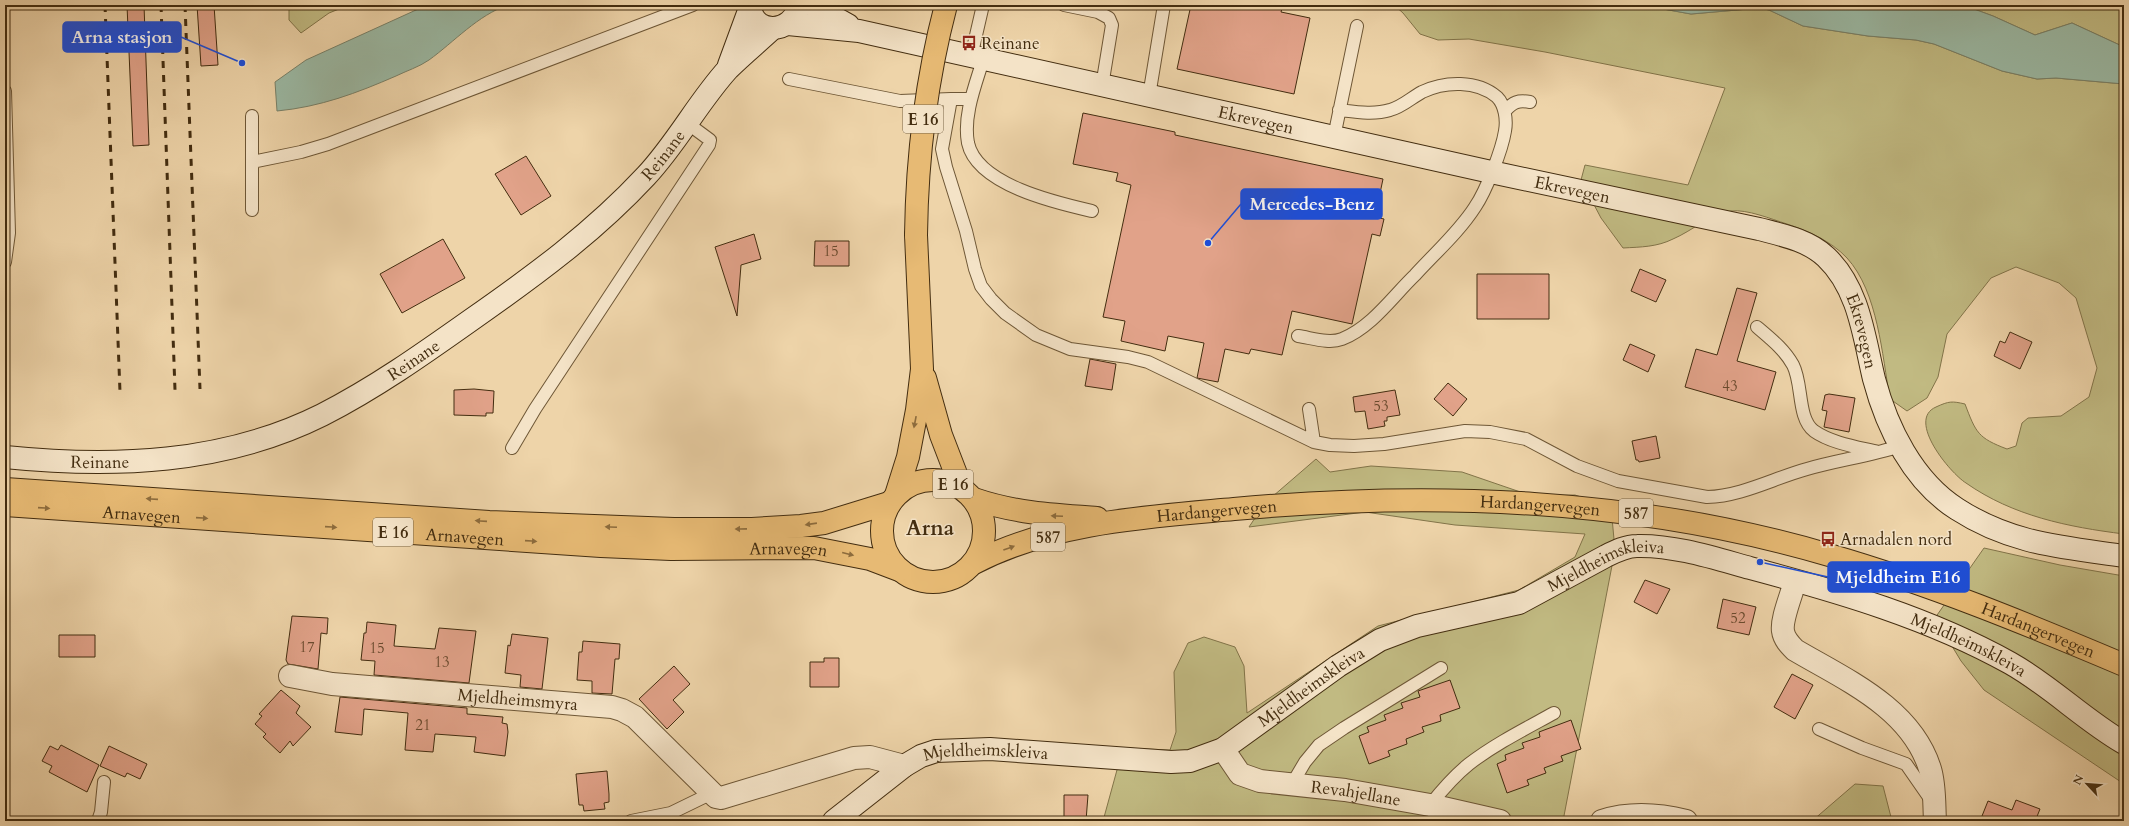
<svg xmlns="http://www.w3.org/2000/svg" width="2129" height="826" viewBox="0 0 2129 826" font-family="Cardo,serif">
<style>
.green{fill:#c1ba82;stroke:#827449}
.water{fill:#9bb9a4;stroke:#788169}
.building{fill:#e1a289;stroke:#432d10}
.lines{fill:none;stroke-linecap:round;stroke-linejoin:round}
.service-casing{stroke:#6e5736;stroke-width:14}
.minor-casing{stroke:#6e5736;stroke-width:24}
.secondary-casing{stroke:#432d10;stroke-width:24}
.primary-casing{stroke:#432d10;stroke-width:24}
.trunk-casing{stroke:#432d10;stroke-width:24}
.service{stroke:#f4e3c7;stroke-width:12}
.minor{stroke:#f4e3c7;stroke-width:22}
.secondary{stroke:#f4e3c7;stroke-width:22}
.primary{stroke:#e7ba74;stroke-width:22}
.trunk{stroke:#e7ba74;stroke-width:22}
.rail{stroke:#432d10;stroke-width:3;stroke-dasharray:7 7;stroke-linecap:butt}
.trunk-bridge-casing{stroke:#432d10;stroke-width:24;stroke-linecap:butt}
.trunk-bridge{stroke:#e7ba74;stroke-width:22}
.oneway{fill:#8d6c3d}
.labels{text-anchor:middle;stroke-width:3;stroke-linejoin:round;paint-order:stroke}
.number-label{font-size:15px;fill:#6a4a2e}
.shield{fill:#f4e3c7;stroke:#786447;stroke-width:1}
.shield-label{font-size:16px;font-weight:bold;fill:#432d10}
.poi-label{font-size:17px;fill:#432d10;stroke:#f4e3c7;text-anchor:start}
.street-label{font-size:17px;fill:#432d10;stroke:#f4e3c7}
.district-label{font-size:21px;font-weight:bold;fill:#432d10;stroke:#f4e3c7}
.leader{fill:none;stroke:#1d4ed8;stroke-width:1.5}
.callout-dot{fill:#1d4ed8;stroke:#f4e3c7;stroke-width:1.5}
.callout{fill:#1d4ed8;stroke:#1d4ed8;stroke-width:1.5}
.callout-label{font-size:18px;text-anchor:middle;font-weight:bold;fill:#fff}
</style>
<rect width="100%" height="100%" fill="#eed4a9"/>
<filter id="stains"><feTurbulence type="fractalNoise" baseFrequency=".005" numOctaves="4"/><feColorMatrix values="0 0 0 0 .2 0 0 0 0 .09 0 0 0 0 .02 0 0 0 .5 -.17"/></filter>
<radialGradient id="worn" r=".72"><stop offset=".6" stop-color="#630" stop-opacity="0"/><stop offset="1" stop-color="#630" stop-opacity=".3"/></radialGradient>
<path class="green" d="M 289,5 L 349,5 L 329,13 L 301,33 L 289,20 Z
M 1394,5 L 1569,5 L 1586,8 L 1641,5 L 1691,14 L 1760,8 L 1769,10 L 1803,26 L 1868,36 L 1916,40 L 1934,44 L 2002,71 L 2037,79 L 2056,78 L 2124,84 L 2124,534 C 2068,527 2013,516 1966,483 C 1950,473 1906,420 1936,407 C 1949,401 1952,401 1965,404 C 1976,433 1978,438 2007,449 L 2016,446 L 2022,423 L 2028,418 L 2061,416 L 2089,397 L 2097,368 L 2076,298 L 2059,283 L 2016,267 L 1991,278 L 1947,334 L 1938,377 L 1927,398 L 1907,411 L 1890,399 C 1882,355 1878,292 1847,258 C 1831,241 1808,231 1787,224 C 1771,219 1747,209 1731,211 C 1710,214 1692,231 1673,239 C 1657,247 1641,247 1623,248 L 1601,218 L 1581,180 L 1585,165 L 1688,185 L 1725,88 L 1545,52 L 1469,39 L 1438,40 L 1420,34 L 1403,13 Z
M 1963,5 L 2124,5 L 2124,47 L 2072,23 L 2035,35 L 1993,16 Z
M 1316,459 L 1330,472 L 1371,466 L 1462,472 L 1532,496 L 1575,495 L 1611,507 L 1615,550 L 1563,821 L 1103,821 L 1123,748 L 1170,750 L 1176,732 L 1174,672 L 1188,643 L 1204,637 L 1235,647 L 1244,666 L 1247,713 L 1378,626 L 1519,590 L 1575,557 L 1585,534 L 1455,525 L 1365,512 L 1249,527 L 1265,503 Z
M 1984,548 L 2060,565 L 2124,576 L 2124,784 L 1984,690 L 1961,661 L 1935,618 Z
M 1855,784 L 1883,786 L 1892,821 L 1812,821 Z"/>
<path class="water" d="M 427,5 L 508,5 C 478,15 454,42 429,60 C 419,67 406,71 396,76 C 357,93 320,107 277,111 L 275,82 L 306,60 Z
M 1641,5 L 1963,5 L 1993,16 L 2035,35 L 2072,23 L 2124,47 L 2124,84 L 2056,78 L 2037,79 L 2002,71 L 1934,44 L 1916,40 L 1868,36 L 1803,26 L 1769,10 L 1760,8 L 1691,14 Z"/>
<path class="building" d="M 127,5 L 144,5 L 149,145 L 133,146 Z
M 197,5 L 214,5 L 218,65 L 201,66 Z
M 1191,5 L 1283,5 L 1281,12 L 1310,18 L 1294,94 L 1177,69 Z
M 1083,113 L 1175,132 L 1175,135 L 1383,179 L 1375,217 L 1384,219 L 1380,236 L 1372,234 L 1352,324 L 1292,311 L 1282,355 L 1251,349 L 1249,354 L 1225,349 L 1218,382 L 1197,378 L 1204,343 L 1168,336 L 1165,351 L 1121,341 L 1125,321 L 1103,317 L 1131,185 L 1116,181 L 1118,173 L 1073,164 Z
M 526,156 L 551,196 L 521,215 L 495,174 Z
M 754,234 L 761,259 L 741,265 L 737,316 L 715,247 Z
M 443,239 L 465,278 L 402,313 L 380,274 Z
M 815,241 L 849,241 L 849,266 L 814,266 Z
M 1640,269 L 1666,280 L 1656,302 L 1631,291 Z
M 1477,274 L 1549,274 L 1549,319 L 1477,319 Z
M 1737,288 L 1757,293 L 1737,361 L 1776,372 L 1765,410 L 1685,387 L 1696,349 L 1717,355 Z
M 2010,332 L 2032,342 L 2020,369 L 1994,356 L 2000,341 L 2005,343 Z
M 1630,344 L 1655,355 L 1648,372 L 1623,360 Z
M 1090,359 L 1116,364 L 1112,390 L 1085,386 Z
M 1448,383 L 1467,399 L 1453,416 L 1434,399 Z
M 474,389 L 494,391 L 493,413 L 486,413 L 486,416 L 454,415 L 454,390 Z
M 1395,390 L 1400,415 L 1387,417 L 1387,421 L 1384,421 L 1385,426 L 1368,429 L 1365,411 L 1355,412 L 1353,397 Z
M 1829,394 L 1855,398 L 1849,432 L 1824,427 L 1827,411 L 1822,410 L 1825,395 Z
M 1656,436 L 1660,458 L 1639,462 L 1638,460 L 1636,460 L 1632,441 Z
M 1645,580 L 1670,589 L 1657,614 L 1634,602 Z
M 1723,599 L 1756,607 L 1749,635 L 1717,628 Z
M 292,616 L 328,618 L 327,634 L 321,633 L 318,669 L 288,664 L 286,660 Z
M 367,622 L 396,625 L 394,646 L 435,649 L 439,628 L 476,631 L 469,683 L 374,675 L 375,661 L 361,660 L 364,633 L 366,633 Z
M 512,634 L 548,638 L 542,689 L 520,687 L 521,675 L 505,673 L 508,645 L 510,646 Z
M 59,635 L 95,635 L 95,657 L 59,657 Z
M 583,641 L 620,644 L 619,659 L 615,659 L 612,694 L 592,693 L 592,681 L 577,680 L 579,652 L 582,652 Z
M 824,658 L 839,658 L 839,687 L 810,687 L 810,662 L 824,662 Z
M 674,666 L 690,684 L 673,700 L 684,712 L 667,729 L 639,699 Z
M 1792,674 L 1813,685 L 1795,719 L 1774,707 Z
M 1450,680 L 1460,708 L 1440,715 L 1441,721 L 1422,727 L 1424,732 L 1406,739 L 1407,744 L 1388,751 L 1390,756 L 1369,764 L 1359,736 L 1369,732 L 1367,727 L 1386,720 L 1384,715 L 1403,708 L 1401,703 L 1420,697 L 1418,691 Z
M 281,690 L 300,706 L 296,713 L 311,727 L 293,746 L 290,741 L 280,753 L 263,737 L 266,734 L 255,724 L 262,716 L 259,714 Z
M 340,697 L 467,708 L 467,714 L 503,717 L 502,723 L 507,724 L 508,732 L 505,756 L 474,752 L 476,737 L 435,734 L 433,752 L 405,750 L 408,713 L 364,709 L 362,735 L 335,732 Z
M 1571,720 L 1581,749 L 1561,756 L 1563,761 L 1544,768 L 1546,773 L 1527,780 L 1529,785 L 1507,793 L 1497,764 L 1506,760 L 1505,755 L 1524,748 L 1522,743 L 1540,737 L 1539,732 Z
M 61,745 L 99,765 L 87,792 L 49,772 L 52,766 L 42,761 L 50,746 L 58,750 Z
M 109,746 L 147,764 L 140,779 L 127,773 L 125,777 L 100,766 Z
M 607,771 L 609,794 L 609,802 L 604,803 L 605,809 L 584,811 L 583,805 L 579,805 L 576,774 Z
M 1064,795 L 1088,795 L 1086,821 L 1064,821 Z
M 2016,800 L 2040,809 L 2036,819 L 2038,821 L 1980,821 L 1988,801 L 2012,810 Z"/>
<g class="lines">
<defs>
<path id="service" d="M 1064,5 L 1098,12 L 1109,18 L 1112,25 L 1102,86
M 971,57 L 983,5
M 983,60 C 975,86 963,116 968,143 C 977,185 1057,203 1092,211
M 789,79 L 900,101 L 951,99
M 5,91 L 9,233 L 5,262
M 1149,96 L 1164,5
M 971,99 L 951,99 L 942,149 L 946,167 L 966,231 L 975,269 L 981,286 L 991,299 L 1005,313 L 1036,335 L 1070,349 L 1128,357 L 1148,362 L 1314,442 L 1330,445 L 1354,446 L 1384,444 L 1465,431 L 1490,432 L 1526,439 L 1577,466 L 1618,481 L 1707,497 C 1742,496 1774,478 1807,469 C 1838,460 1870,456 1900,446
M 1505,111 C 1513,102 1518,100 1530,102
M 252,116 L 252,210
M 1334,137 L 1357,26
M 252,162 L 301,152 L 328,144 L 693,5
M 1757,327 C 1771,339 1784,349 1793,365 C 1803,384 1797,418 1814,431 C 1831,443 1857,447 1878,452
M 1298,336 C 1312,338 1329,344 1342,339 C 1372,327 1393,296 1415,275 C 1435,253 1459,232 1475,207 C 1486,191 1502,150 1505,131 C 1507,120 1505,105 1497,97 C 1477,80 1445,81 1422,92 C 1411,98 1402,107 1390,110 C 1374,115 1356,112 1339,110
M 1309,409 L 1314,442
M 512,448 L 535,409 L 709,145 L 710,140 L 687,123
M 1819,729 L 1862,748 L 1906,764 L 1931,800
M 1292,784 L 1305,762 L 1319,745 L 1344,728 L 1441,668
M 1430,805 C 1442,790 1454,776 1469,764 C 1495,744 1525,729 1554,713
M 98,821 L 101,812 L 104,782
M 631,821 L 671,813 L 710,794"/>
<g id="minor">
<path d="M 1795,581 C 1792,594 1781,619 1783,631 C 1784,639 1790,645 1795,650 C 1846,680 1911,708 1930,769 C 1935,785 1934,804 1935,821"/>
<path id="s1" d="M 290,676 L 332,684 L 612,707 L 622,710 L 635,717 L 716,797 L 721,798 L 854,758 L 870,757 L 904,766"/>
<path id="s2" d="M 1223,749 L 1240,774 L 1260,781 L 1345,790 L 1430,805 L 1500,821"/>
<path d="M 1602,821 C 1630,812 1658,814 1686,821"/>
</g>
<g id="secondary">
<path d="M 750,5 C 752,36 793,35 799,5"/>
<path d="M 812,5 L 848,25"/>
<path id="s3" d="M 788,24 L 859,31 L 1491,172 L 1759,229 C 1782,235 1808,240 1826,257 C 1859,288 1864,337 1874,379 C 1887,428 1913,481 1957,509 C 2011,544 2062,547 2124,556"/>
<path d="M 729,65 L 750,8"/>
<path id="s4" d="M 5,457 C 113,468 224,464 322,415 C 375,388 423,354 471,320 C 534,276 594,232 646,176 C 677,143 698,102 728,69 C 742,55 758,42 773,28"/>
<path id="s5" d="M 834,821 L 904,766 L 921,756 L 936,751 L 990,749 L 1171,762 L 1190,761 L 1223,749 L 1338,666 L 1380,640 L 1417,626 L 1519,603 L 1606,556 C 1616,551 1626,546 1637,546 C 1674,545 1714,558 1750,568 C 1840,592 1929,618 2010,663 C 2051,686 2084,720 2124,743"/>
</g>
<g id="primary">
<path d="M 974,499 C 1015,513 1053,515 1097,518"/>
<path id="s6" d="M 974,563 C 1053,522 1146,517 1234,509 C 1434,491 1635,498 1829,555 C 1930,584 2027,624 2124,665"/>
</g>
<g id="trunk">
<path d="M 925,378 L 941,435 L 961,487"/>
<circle cx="933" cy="531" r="51"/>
<path d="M 5,489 L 489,522 L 674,529 L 752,529 L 801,526 L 824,523 L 889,503"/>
<path d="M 896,495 L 908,457 L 917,410 L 922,369 L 916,235"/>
<path id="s7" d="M 5,505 L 601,546 L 671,549 L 814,548 L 870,559 L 899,570"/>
</g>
</defs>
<use href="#service" class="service-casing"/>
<use href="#minor" class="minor-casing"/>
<use href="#secondary" class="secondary-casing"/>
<use href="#primary" class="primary-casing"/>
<use href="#trunk" class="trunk-casing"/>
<use href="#service" class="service"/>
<use href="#minor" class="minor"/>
<use href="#secondary" class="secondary"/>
<use href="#primary" class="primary"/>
<use href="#trunk" class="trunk"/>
<path class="rail" d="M 105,5 L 120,392
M 161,5 L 175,390
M 185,5 L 200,389"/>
<defs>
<path id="trunk-bridge" d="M 916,235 C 917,157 926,81 946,5"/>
</defs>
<use href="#trunk-bridge" class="trunk-bridge-casing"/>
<use href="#trunk-bridge" class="trunk-bridge"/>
</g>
<defs><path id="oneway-solid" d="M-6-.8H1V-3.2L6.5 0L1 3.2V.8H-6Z"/></defs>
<g class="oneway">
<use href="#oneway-solid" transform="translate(915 422) rotate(101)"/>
<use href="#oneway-solid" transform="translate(152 499) rotate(-176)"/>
<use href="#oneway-solid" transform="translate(44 508) rotate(4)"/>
<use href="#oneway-solid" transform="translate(1057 516) rotate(-177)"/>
<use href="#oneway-solid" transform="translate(202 518) rotate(4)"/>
<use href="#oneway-solid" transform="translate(481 521) rotate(-176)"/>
<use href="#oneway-solid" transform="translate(811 524) rotate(172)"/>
<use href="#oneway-solid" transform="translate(331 527) rotate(4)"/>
<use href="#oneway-solid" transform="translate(611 527) rotate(-178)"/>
<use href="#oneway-solid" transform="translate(741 529) rotate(179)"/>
<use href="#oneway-solid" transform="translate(531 541) rotate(4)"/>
<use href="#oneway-solid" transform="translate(1009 548) rotate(-20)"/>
<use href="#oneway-solid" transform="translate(848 554) rotate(14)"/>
</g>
<defs>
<symbol id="bus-bare" viewBox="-9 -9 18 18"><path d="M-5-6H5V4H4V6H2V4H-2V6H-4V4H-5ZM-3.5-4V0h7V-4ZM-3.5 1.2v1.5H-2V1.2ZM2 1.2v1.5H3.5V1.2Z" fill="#8f2418" stroke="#f4e3c7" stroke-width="2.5" paint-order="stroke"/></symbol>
</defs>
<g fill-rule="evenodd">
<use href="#bus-bare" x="958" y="32" width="22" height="22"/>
<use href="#bus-bare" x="1817" y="528" width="22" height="22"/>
</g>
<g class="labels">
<g class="number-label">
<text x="831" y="256">15</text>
<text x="1730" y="391">43</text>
<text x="1381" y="411">53</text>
<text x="1738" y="623">52</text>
<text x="307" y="652">17</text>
<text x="377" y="653">15</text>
<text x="442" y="667">13</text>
<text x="423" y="730">21</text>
</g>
<g class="shield">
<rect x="903" y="105" width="40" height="28" rx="3"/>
<rect x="933" y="470" width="40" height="28" rx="3"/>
<rect x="1619" y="499" width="34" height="28" rx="3"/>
<rect x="373" y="518" width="40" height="28" rx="3"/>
<rect x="1031" y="523" width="34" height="28" rx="3"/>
</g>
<g class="shield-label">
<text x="923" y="125">E 16</text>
<text x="953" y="490">E 16</text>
<text x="1636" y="519">587</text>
<text x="393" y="538">E 16</text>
<text x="1048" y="543">587</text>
</g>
<g class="poi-label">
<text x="981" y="49">Reinane</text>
<text x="1840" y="545">Arnadalen nord</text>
</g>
<g class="street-label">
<text dy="6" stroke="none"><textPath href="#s3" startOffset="478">Ekrevegen</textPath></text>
<text dy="6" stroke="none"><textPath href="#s4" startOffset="755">Reinane</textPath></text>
<text dy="6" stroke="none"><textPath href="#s3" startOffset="802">Ekrevegen</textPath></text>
<text dy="6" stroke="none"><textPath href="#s3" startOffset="1150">Ekrevegen</textPath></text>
<text dy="6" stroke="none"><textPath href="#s4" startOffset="431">Reinane</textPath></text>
<text dy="6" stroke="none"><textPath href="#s4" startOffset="95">Reinane</textPath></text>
<text dy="6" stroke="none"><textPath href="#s6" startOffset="574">Hardangervegen</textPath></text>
<text dy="6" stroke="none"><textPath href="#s6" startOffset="250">Hardangervegen</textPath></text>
<text dy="6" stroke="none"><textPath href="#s7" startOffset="137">Arnavegen</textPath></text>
<text dy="6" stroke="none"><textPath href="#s7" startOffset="461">Arnavegen</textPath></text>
<text dy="6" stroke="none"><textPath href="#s7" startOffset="785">Arnavegen</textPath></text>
<text dy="6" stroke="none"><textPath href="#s5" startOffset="846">Mjeldheimskleiva</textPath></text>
<text dy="6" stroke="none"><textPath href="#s6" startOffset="1090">Hardangervegen</textPath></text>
<text dy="6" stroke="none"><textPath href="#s5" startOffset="1229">Mjeldheimskleiva</textPath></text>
<text dy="6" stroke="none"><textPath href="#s5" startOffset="522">Mjeldheimskleiva</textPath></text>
<text dy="6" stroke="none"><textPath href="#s1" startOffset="229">Mjeldheimsmyra</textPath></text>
<text dy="6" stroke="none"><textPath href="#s5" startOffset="174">Mjeldheimskleiva</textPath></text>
<text dy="6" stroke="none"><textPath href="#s2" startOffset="148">Revahjellane</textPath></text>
</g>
<g class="district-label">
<text x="930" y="535">Arna</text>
</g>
</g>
<path class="leader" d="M242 63L181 37M1208 243L1241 204M1760 562L1828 577"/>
<g class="callout-dot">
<circle cx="242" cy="63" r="4"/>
<circle cx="1208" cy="243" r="4"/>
<circle cx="1760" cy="562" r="4"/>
</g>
<g class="callout">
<rect x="63" y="22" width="118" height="30" rx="4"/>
<rect x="1241" y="189" width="141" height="30" rx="4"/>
<rect x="1828" y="562" width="141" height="30" rx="4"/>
</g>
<g class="callout-label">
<text x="122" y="43">Arna stasjon</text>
<text x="1312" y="210">Mercedes-Benz</text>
<text x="1898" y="583">Mjeldheim E16</text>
</g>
<rect width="2129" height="826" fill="none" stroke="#eed4a9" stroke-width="20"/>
<rect x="6" y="6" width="2117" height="814" fill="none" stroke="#432d10" stroke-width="2"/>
<rect x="10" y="10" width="2109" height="806" fill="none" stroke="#432d10"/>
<g transform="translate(2087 784) rotate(296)" stroke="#f4e3c7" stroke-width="3" paint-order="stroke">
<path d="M0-3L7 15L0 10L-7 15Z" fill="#432d10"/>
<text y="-6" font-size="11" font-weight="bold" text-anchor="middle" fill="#432d10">N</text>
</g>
<rect width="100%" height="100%" filter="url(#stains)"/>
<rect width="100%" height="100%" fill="url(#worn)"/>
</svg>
